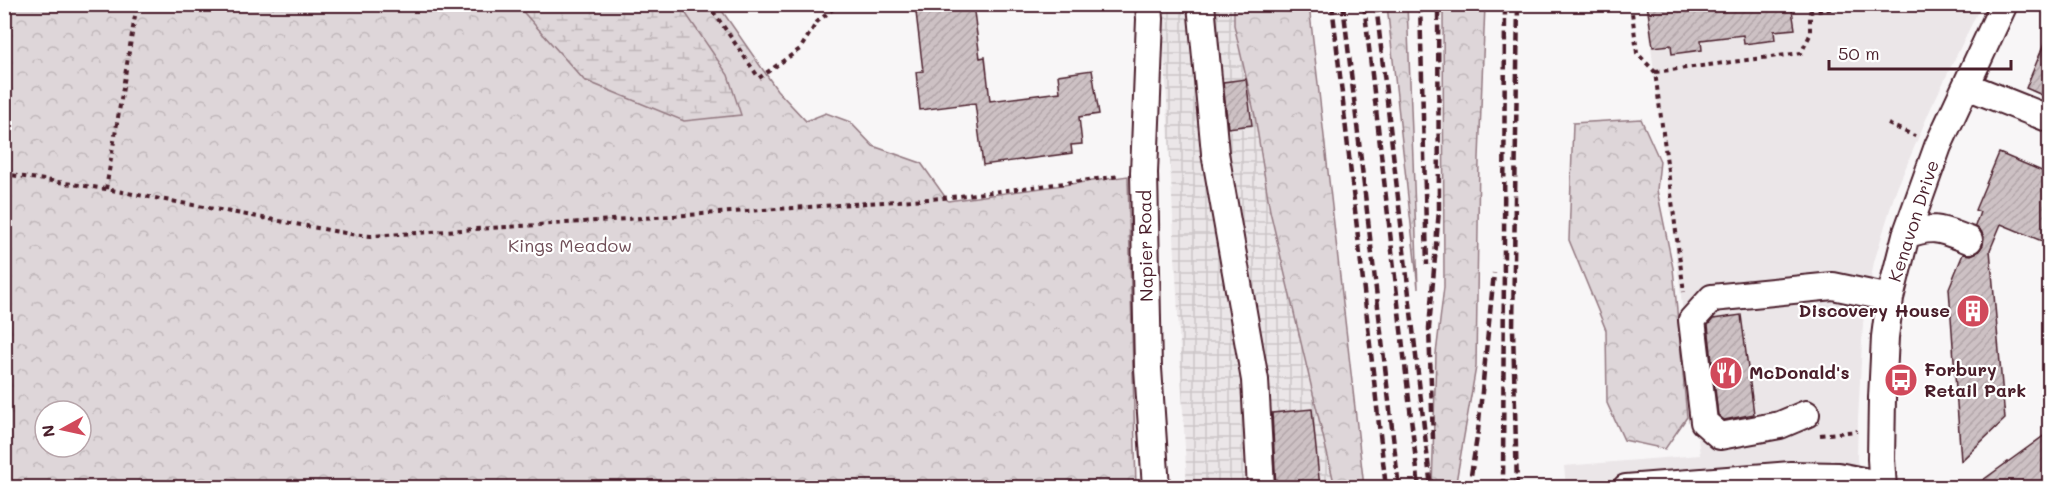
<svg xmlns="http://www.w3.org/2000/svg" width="2054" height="492" viewBox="0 0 2054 492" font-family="Mali,sans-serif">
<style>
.built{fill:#ebe6e8}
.industrial{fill:url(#industrial-grid)}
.forest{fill:url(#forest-crowns);stroke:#947a82;stroke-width:1.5;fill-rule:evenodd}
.wetland{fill:url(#wetland-marsh);stroke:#947a82;stroke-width:1.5}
.building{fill:url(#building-hatch);stroke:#4a1f2b;stroke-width:1.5}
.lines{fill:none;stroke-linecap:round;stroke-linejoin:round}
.minor-casing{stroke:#4a1f2b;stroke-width:30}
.path{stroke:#4a1f2b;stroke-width:4;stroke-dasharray:4.5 4.5;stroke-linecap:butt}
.minor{stroke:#fff;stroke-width:26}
.rail{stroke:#4a1f2b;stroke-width:4.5;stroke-dasharray:9 4.5;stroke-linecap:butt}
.labels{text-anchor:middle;stroke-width:4.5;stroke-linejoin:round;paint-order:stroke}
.street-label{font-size:18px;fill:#4a1f2b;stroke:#fff}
.park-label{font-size:18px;fill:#6f4d56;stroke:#fff}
.poi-label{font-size:18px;font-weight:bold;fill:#4a1f2b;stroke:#fff;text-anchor:start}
</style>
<defs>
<pattern id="industrial-grid" width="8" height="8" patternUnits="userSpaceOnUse" patternTransform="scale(1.5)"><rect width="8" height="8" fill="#ebe6e8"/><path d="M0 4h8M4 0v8" fill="none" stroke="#cbc5c7"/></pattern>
<pattern id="forest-crowns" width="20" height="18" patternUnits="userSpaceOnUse" patternTransform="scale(1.5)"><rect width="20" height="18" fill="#ded6d9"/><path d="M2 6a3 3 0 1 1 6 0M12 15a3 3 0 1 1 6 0" fill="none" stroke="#c0b7ba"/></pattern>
<pattern id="wetland-marsh" width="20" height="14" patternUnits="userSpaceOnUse" patternTransform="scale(1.5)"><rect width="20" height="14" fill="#ded6d9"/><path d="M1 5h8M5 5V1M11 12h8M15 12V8" fill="none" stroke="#c0b7ba"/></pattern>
<pattern id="building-hatch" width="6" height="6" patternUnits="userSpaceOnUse" patternTransform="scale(1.5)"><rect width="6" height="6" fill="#cdc1c4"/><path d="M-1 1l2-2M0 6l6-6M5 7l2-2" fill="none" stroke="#b2a5a9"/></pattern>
</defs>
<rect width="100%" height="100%" fill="#f8f6f7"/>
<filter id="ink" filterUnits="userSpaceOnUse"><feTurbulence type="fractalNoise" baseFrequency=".0167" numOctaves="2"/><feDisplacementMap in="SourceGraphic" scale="12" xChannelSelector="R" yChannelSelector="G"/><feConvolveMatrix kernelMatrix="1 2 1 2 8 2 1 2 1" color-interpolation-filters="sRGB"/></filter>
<g filter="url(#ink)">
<path class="built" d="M 1646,5 L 1981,5 L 1930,110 L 1895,193 L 1874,262 L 1863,323 L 1858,420 L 1857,458 L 1860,487 L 1566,487 L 1564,466 L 1700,455 Z"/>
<path class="industrial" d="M 1162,5 L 1245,5 L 1344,487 L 1187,487 Z"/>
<path class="forest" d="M 5,5 L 718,5 L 777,90 L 806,121 L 826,113 L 850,122 L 873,146 L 921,163 L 948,201 L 1128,176 L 1136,487 L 5,487 ZM 45,411 L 81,411 L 81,447 L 45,447 Z
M 1234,5 L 1309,5 L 1364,487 L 1335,487 L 1270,211 L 1255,116 L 1234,25 Z
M 1387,5 L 1407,5 L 1418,288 Z
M 1443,5 L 1485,5 L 1479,158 L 1476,367 L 1455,488 L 1432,487 L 1436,354 L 1444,287 Z
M 1641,119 L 1660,161 L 1657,190 L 1673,268 L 1687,417 L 1665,449 L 1624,440 L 1607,403 L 1606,330 L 1569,240 L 1573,123 Z"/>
<path class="wetland" d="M 517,5 L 680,5 L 728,75 L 741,115 L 684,121 L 584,80 Z"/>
<path class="building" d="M 915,4 L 973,4 L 980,58 L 985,57 L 990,101 L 1060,92 L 1058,75 L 1092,70 L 1099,114 L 1079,117 L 1082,144 L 1071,145 L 1072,153 L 983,165 L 975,103 L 920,110 L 916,72 L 923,71 Z
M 1647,4 L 1791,4 L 1795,29 L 1774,31 L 1775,40 L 1744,44 L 1743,35 L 1701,40 L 1702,50 L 1672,54 L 1671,45 L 1653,47 Z
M 2049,32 L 2049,98 L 2026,88 Z
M 1246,79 L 1252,125 L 1228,128 L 1223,82 Z
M 1999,153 L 2049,174 L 2049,244 L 2001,224 L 1990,250 L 2005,419 L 1961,461 L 1949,288 L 1963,254 L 1971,255 L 1978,252 L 1983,245 L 1984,237 L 1981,231 L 1975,226 L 1980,212 L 1975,210 Z
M 1741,315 L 1754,414 L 1724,420 L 1718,415 L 1708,325 L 1713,319 Z
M 1312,409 L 1320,488 L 1276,488 L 1272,413 Z
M 2049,432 L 2049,488 L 1972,488 Z"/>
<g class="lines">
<defs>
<path id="minor" d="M 1149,4 L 1150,19 L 1144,173 L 1148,368 L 1156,488
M 1201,4 L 1215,153 L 1255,380 L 1261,488
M 1967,86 L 2050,119
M 1906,235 C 1935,224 1942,230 1969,240
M 1806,414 L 1780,425 L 1720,436 L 1704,422 L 1692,320 L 1712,298 L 1833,286 L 1890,298
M 1626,488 L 1791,475 L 1838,476 L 1883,485
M 1883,488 L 1881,459 L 1882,398 L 1885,337 L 1890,298 L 1906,235 L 1938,146 L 2004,4"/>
</defs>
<use href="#minor" class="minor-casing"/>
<path class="path" d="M 708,4 L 759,78 L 800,49 L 817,22 L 839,4
M 1631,4 L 1637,53 L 1655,72 L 1684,292
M 1655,72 L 1801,53 L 1810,35 L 1810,12 L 1866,4
M 1888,124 L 1915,136
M 4,174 L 106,189 L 350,234 L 371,236 L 943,198 L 1121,176
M 106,189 L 137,4
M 1820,435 L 1857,431"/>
<use href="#minor" class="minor"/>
<path class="rail" d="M 1332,4 L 1386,488
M 1343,4 L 1399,488
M 1364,4 L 1419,488
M 1376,4 L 1431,488
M 1420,4 L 1427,265
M 1433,439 L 1429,328 L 1439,210 L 1438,4
M 1469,488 L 1478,431 L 1494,273
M 1503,488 L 1505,4
M 1517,488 L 1513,328 L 1518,4"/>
</g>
</g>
<defs>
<symbol id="building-disc" viewBox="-11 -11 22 22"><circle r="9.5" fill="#d1495b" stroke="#fff"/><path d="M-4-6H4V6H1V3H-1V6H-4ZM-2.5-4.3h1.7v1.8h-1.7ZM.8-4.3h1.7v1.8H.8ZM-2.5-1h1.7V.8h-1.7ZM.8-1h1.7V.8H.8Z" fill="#fff"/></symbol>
<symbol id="restaurant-disc" viewBox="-11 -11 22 22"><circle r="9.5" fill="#d1495b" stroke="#fff"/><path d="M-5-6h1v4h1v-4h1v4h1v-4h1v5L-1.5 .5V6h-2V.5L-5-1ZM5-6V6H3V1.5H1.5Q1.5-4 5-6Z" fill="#fff"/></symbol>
<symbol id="bus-disc" viewBox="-11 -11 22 22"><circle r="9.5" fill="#d1495b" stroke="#fff"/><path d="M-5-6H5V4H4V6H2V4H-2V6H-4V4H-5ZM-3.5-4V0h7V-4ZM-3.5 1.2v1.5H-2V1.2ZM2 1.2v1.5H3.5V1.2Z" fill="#fff"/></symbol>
</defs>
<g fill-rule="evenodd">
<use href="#building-disc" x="1954" y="292" width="38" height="38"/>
<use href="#restaurant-disc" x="1707" y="354" width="38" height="38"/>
<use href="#bus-disc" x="1882" y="361" width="38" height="38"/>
</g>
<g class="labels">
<g class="street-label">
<text transform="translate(1914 221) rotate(-72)" y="6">Kenavon Drive</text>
<text transform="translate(1146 246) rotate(-91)" y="6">Napier Road</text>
</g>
<g class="park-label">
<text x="570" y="252">Kings Meadow</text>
</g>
<g class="poi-label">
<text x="1950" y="317" text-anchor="end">Discovery House</text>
<text x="1924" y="376">Forbury<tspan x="1924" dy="21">Retail Park</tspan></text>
<text x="1749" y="379">McDonald's</text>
</g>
</g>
<rect width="2054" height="492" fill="none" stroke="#fff" stroke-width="24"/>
<rect x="12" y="12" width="2030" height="468" fill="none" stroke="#4a1f2b" stroke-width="2" filter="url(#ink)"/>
<g transform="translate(63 429) rotate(262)"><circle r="28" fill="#ffffff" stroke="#b7a5aa" stroke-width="1.5"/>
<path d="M0-4.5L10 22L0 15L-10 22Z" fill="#d1495b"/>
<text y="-9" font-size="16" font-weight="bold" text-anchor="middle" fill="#4a1f2b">N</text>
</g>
<path d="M1829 60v9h182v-9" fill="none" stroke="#4a1f2b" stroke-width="3"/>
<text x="1838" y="60" font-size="18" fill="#4a1f2b" stroke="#ffffff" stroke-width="4.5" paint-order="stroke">50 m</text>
</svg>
